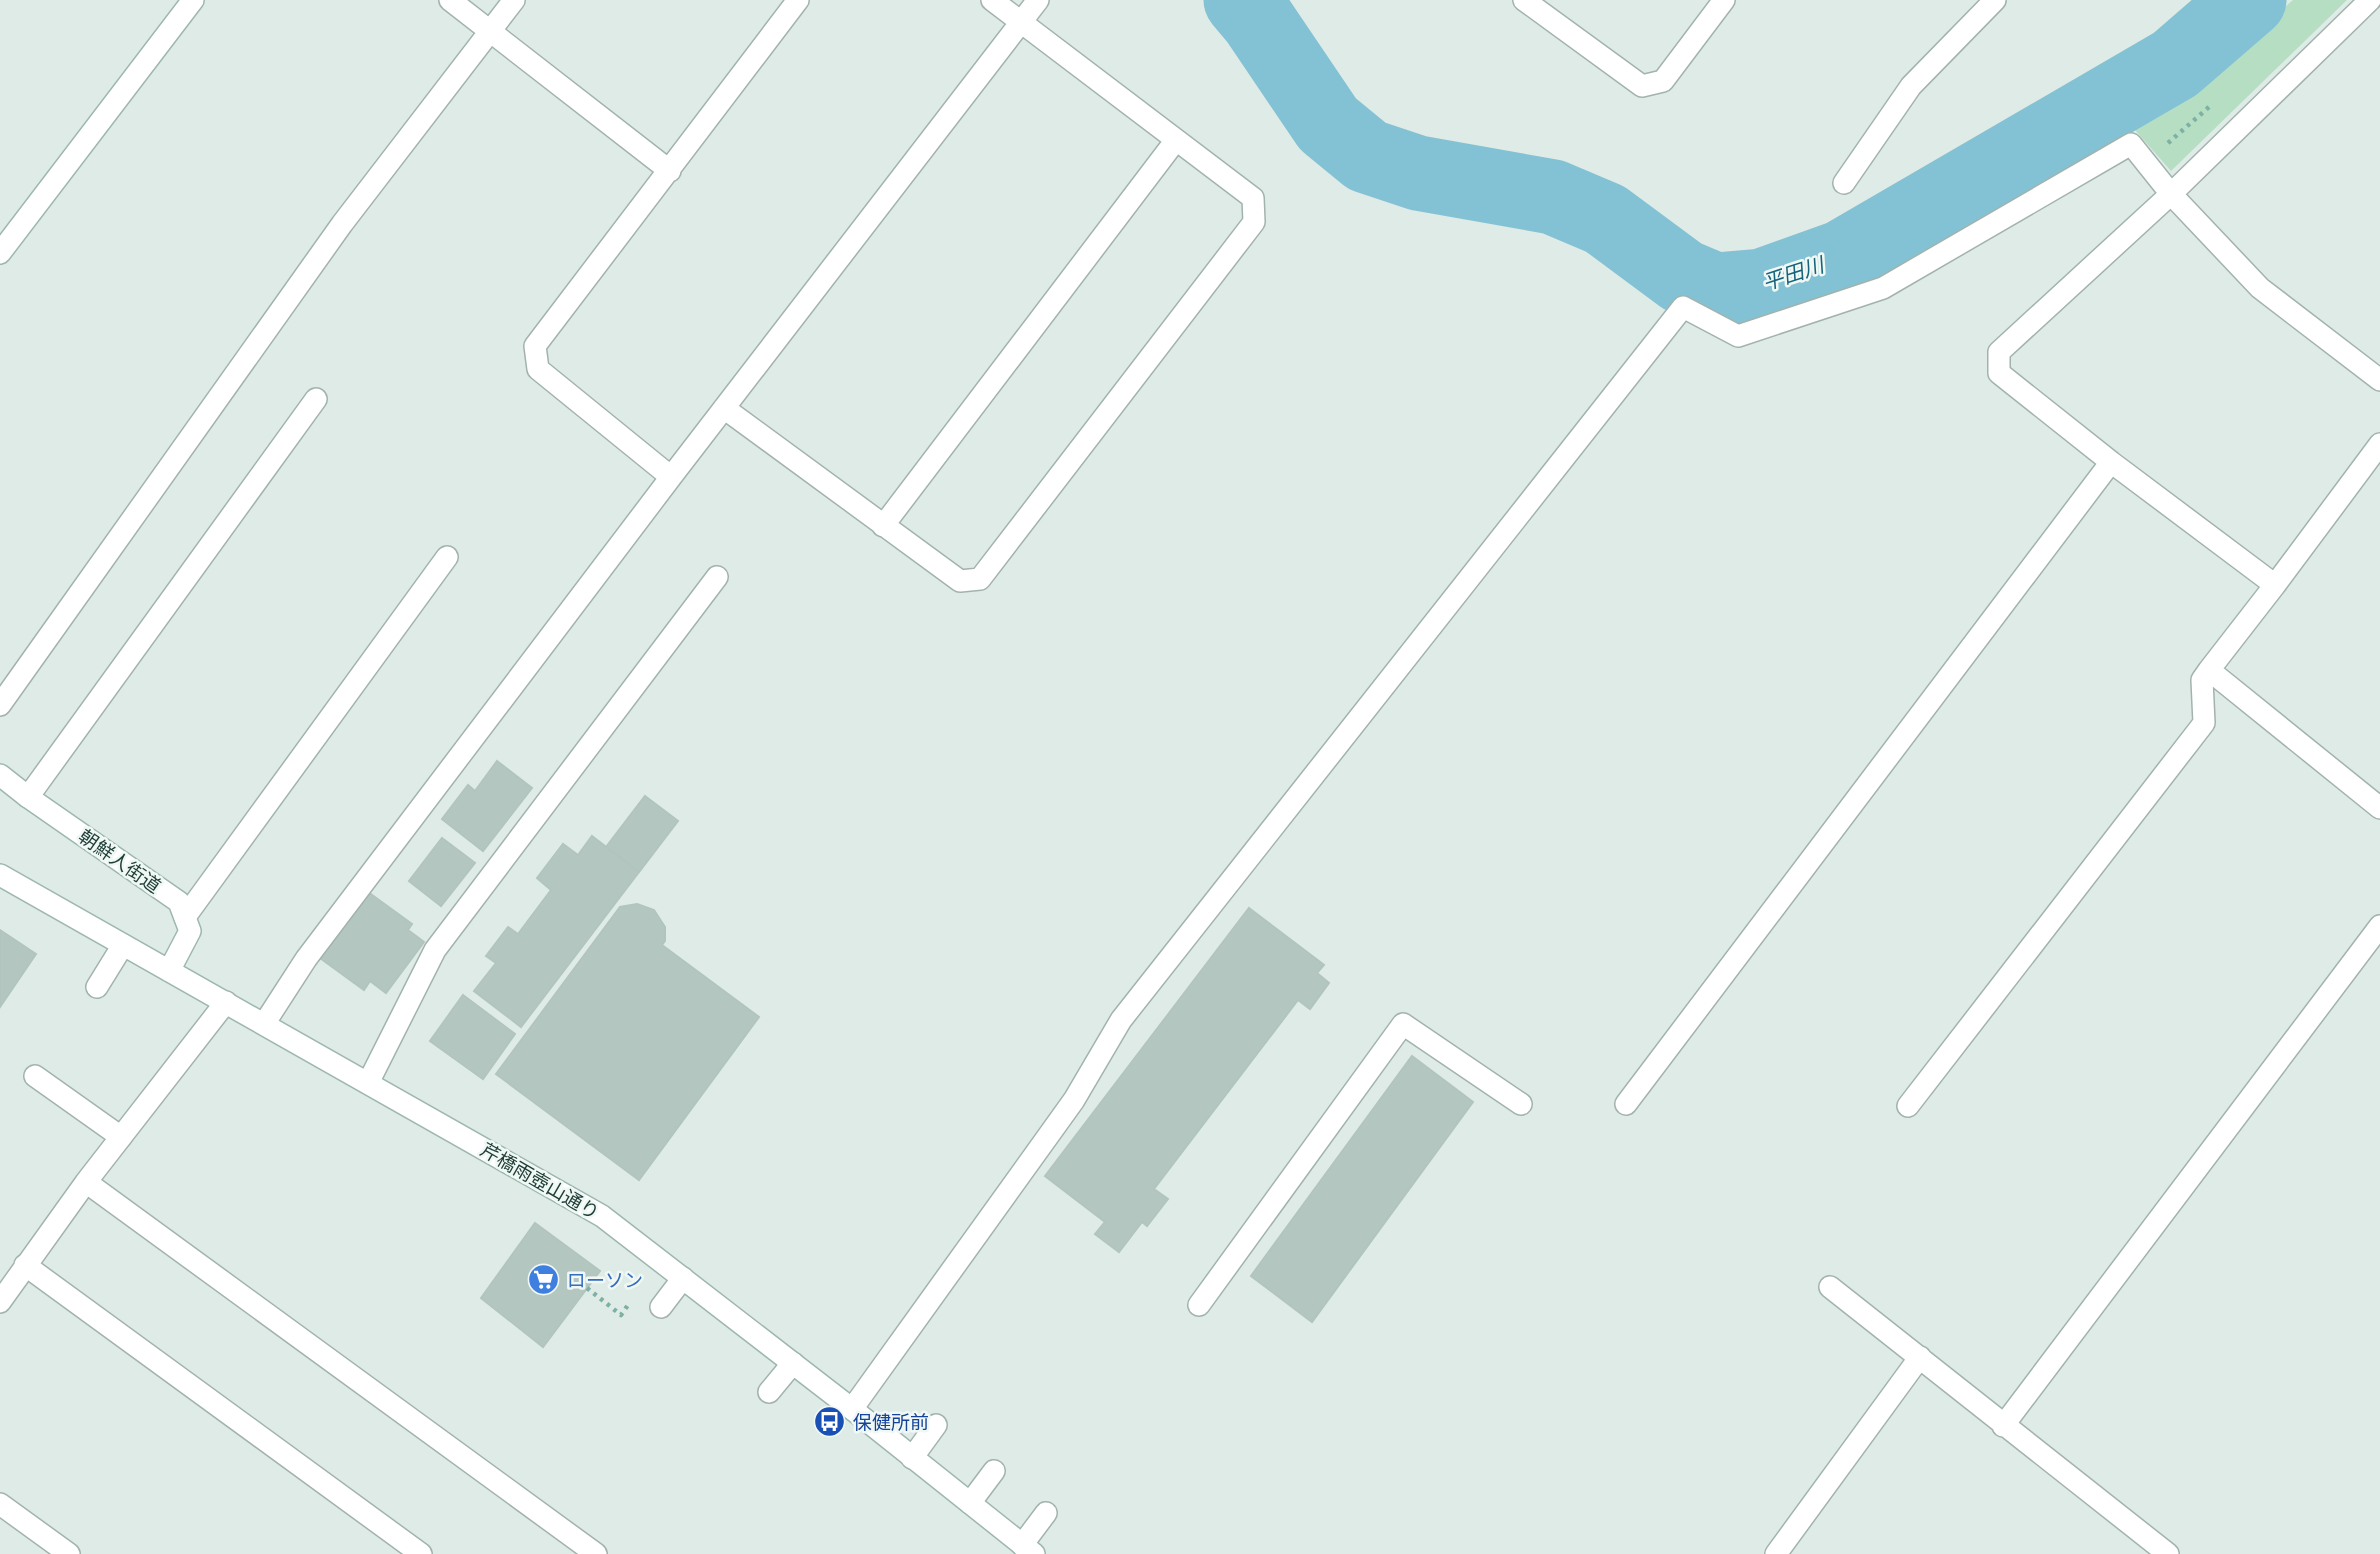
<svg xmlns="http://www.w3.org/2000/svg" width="2380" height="1554" viewBox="0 0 2380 1554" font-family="Commissioner,'Noto Sans JP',sans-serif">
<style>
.green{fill:#b6dec3}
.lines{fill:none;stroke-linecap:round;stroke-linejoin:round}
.river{stroke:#83c2d4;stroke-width:75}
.building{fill:#b4c6c0;stroke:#b1c5be;stroke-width:2}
.lane-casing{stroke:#a2b3ae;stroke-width:24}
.street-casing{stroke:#a2b3ae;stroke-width:24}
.secondary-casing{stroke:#9db7b0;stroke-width:24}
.path{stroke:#7db1a4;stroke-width:4.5;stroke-dasharray:3.5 5;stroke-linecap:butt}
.lane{stroke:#fff;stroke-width:21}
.street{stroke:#fff;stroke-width:21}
.secondary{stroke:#fff;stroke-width:21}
.labels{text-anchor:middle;stroke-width:5;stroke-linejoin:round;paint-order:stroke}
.street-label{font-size:19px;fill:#1f3c36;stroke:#eff8f4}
.shop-label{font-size:19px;fill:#366cbe;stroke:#eff8f4;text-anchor:start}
.transit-label{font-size:19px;fill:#164399;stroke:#eff8f4;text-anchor:start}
.water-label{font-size:21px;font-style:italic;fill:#16637b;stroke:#eff8f4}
</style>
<rect width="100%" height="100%" fill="#dfebe6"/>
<path class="green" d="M 2293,0 L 2347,0 L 2171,171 L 2135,130 L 2183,96 Z"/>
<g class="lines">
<path class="river" d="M 1241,0 L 1257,19 L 1328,124 L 1367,156 L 1418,173 L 1553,197 L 1605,219 L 1682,276 L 1715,290 L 1762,286 L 1843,257 L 2175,64 L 2249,0"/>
</g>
<path class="building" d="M 497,761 L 532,788 L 483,851 L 442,819 L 468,785 L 475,791 Z
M 645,796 L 678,821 L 639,872 L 606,847 Z
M 592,836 L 639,872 L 521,1027 L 474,991 L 496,963 L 486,956 L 508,927 L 518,934 L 551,890 L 537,878 L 563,844 L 578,855 Z
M 442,838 L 475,863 L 441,906 L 409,881 Z
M 368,892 L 412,924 L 408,930 L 424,942 L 386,993 L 370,981 L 364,990 L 320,958 Z
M 637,904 L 654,910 L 665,927 L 665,941 L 662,945 L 759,1017 L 639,1180 L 496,1074 L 620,907 Z
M 1249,908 L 1324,965 L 1317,973 L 1329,983 L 1310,1009 L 1298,1000 L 1154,1189 L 1168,1199 L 1147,1226 L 1142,1222 L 1119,1252 L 1095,1234 L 1105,1222 L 1045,1176 Z
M 0,930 L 36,954 L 0,1007 Z
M 463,995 L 515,1034 L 483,1079 L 430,1041 Z
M 1412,1056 L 1473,1102 L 1312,1322 L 1251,1276 Z
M 535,1223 L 600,1271 L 543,1347 L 481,1298 Z"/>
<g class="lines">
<defs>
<path id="lane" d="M 97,987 L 123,945
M 35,1076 L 121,1137
M 1199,1305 L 1403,1024 L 1521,1104
M 661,1307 L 683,1278
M 769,1392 L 793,1363
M 912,1458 L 936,1425
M 970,1503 L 994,1471
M 1022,1545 L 1046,1513"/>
<path id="street" d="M 450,0 L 670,171
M 1524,0 L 1642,86 L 1663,81 L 1724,0
M 1844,183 L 1911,86 L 1995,0
M 724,408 L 960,581 L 980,579 L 1254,222 L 1253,198 L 992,0
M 2111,462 L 2275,585 L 2380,444
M 671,477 L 538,369 L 535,346 L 798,0
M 883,526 L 1176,140
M 2209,670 L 2275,585
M 0,705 L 342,224 L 514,0
M 28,797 L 316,399
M 185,917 L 447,557
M 264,1024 L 306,959 L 671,477 L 1038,0
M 368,1083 L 435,950 L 717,577
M 1626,1104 L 2111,462 L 1999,373 L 1999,352 L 2171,194 L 2370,0
M 1908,1106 L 2204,723 L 2202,680 L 2209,670 L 2380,808
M 86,1182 L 596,1554
M 25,1265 L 421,1554
M 1830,1287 L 2168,1554
M 0,1302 L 86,1182 L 226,1002
M 852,1409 L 1074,1100 L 1121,1020 L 1683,307 L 1738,336 L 1883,288 L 2131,144 L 2171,194 L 2260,288 L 2380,380
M 2003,1426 L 2380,926
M 0,1504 L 69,1554
M 1776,1554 L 1920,1357"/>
<path id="secondary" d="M 0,253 L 193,0
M 0,775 L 28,797 L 179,902 L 190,931 L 169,971
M 0,875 L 602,1216 L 852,1409 L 1034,1554"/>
</defs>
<use href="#lane" class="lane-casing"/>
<use href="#street" class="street-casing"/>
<use href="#secondary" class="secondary-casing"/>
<path class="path" d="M 2168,143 L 2209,107
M 587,1288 L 621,1315 L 628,1305"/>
<use href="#lane" class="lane"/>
<use href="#street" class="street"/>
<use href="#secondary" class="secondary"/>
</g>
<defs>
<symbol id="supermarket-disc" viewBox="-11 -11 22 22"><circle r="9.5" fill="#3f7fe0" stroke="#eff8f4"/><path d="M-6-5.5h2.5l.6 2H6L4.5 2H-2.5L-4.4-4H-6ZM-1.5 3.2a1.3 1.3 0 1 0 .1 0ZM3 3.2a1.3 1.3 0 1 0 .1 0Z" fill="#fff"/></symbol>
<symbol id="bus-disc" viewBox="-11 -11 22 22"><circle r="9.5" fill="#1a4fb4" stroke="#eff8f4"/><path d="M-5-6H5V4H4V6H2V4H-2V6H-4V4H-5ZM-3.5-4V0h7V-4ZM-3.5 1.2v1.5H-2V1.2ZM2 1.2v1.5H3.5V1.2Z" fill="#fff"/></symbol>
</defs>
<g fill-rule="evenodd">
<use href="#supermarket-disc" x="526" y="1262" width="35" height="35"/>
<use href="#bus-disc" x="812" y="1404" width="35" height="35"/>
</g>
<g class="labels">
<g class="street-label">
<text transform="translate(120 861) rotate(35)" y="7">朝鮮人街道</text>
<text transform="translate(540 1181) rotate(30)" y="7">芹橋雨壺山通り</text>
</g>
<g class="shop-label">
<text x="567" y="1287">ローソン</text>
</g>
<g class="transit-label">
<text x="853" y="1429">保健所前</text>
</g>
<g class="water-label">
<text transform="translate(1793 274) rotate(-18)" y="7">平田川</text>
</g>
</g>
</svg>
